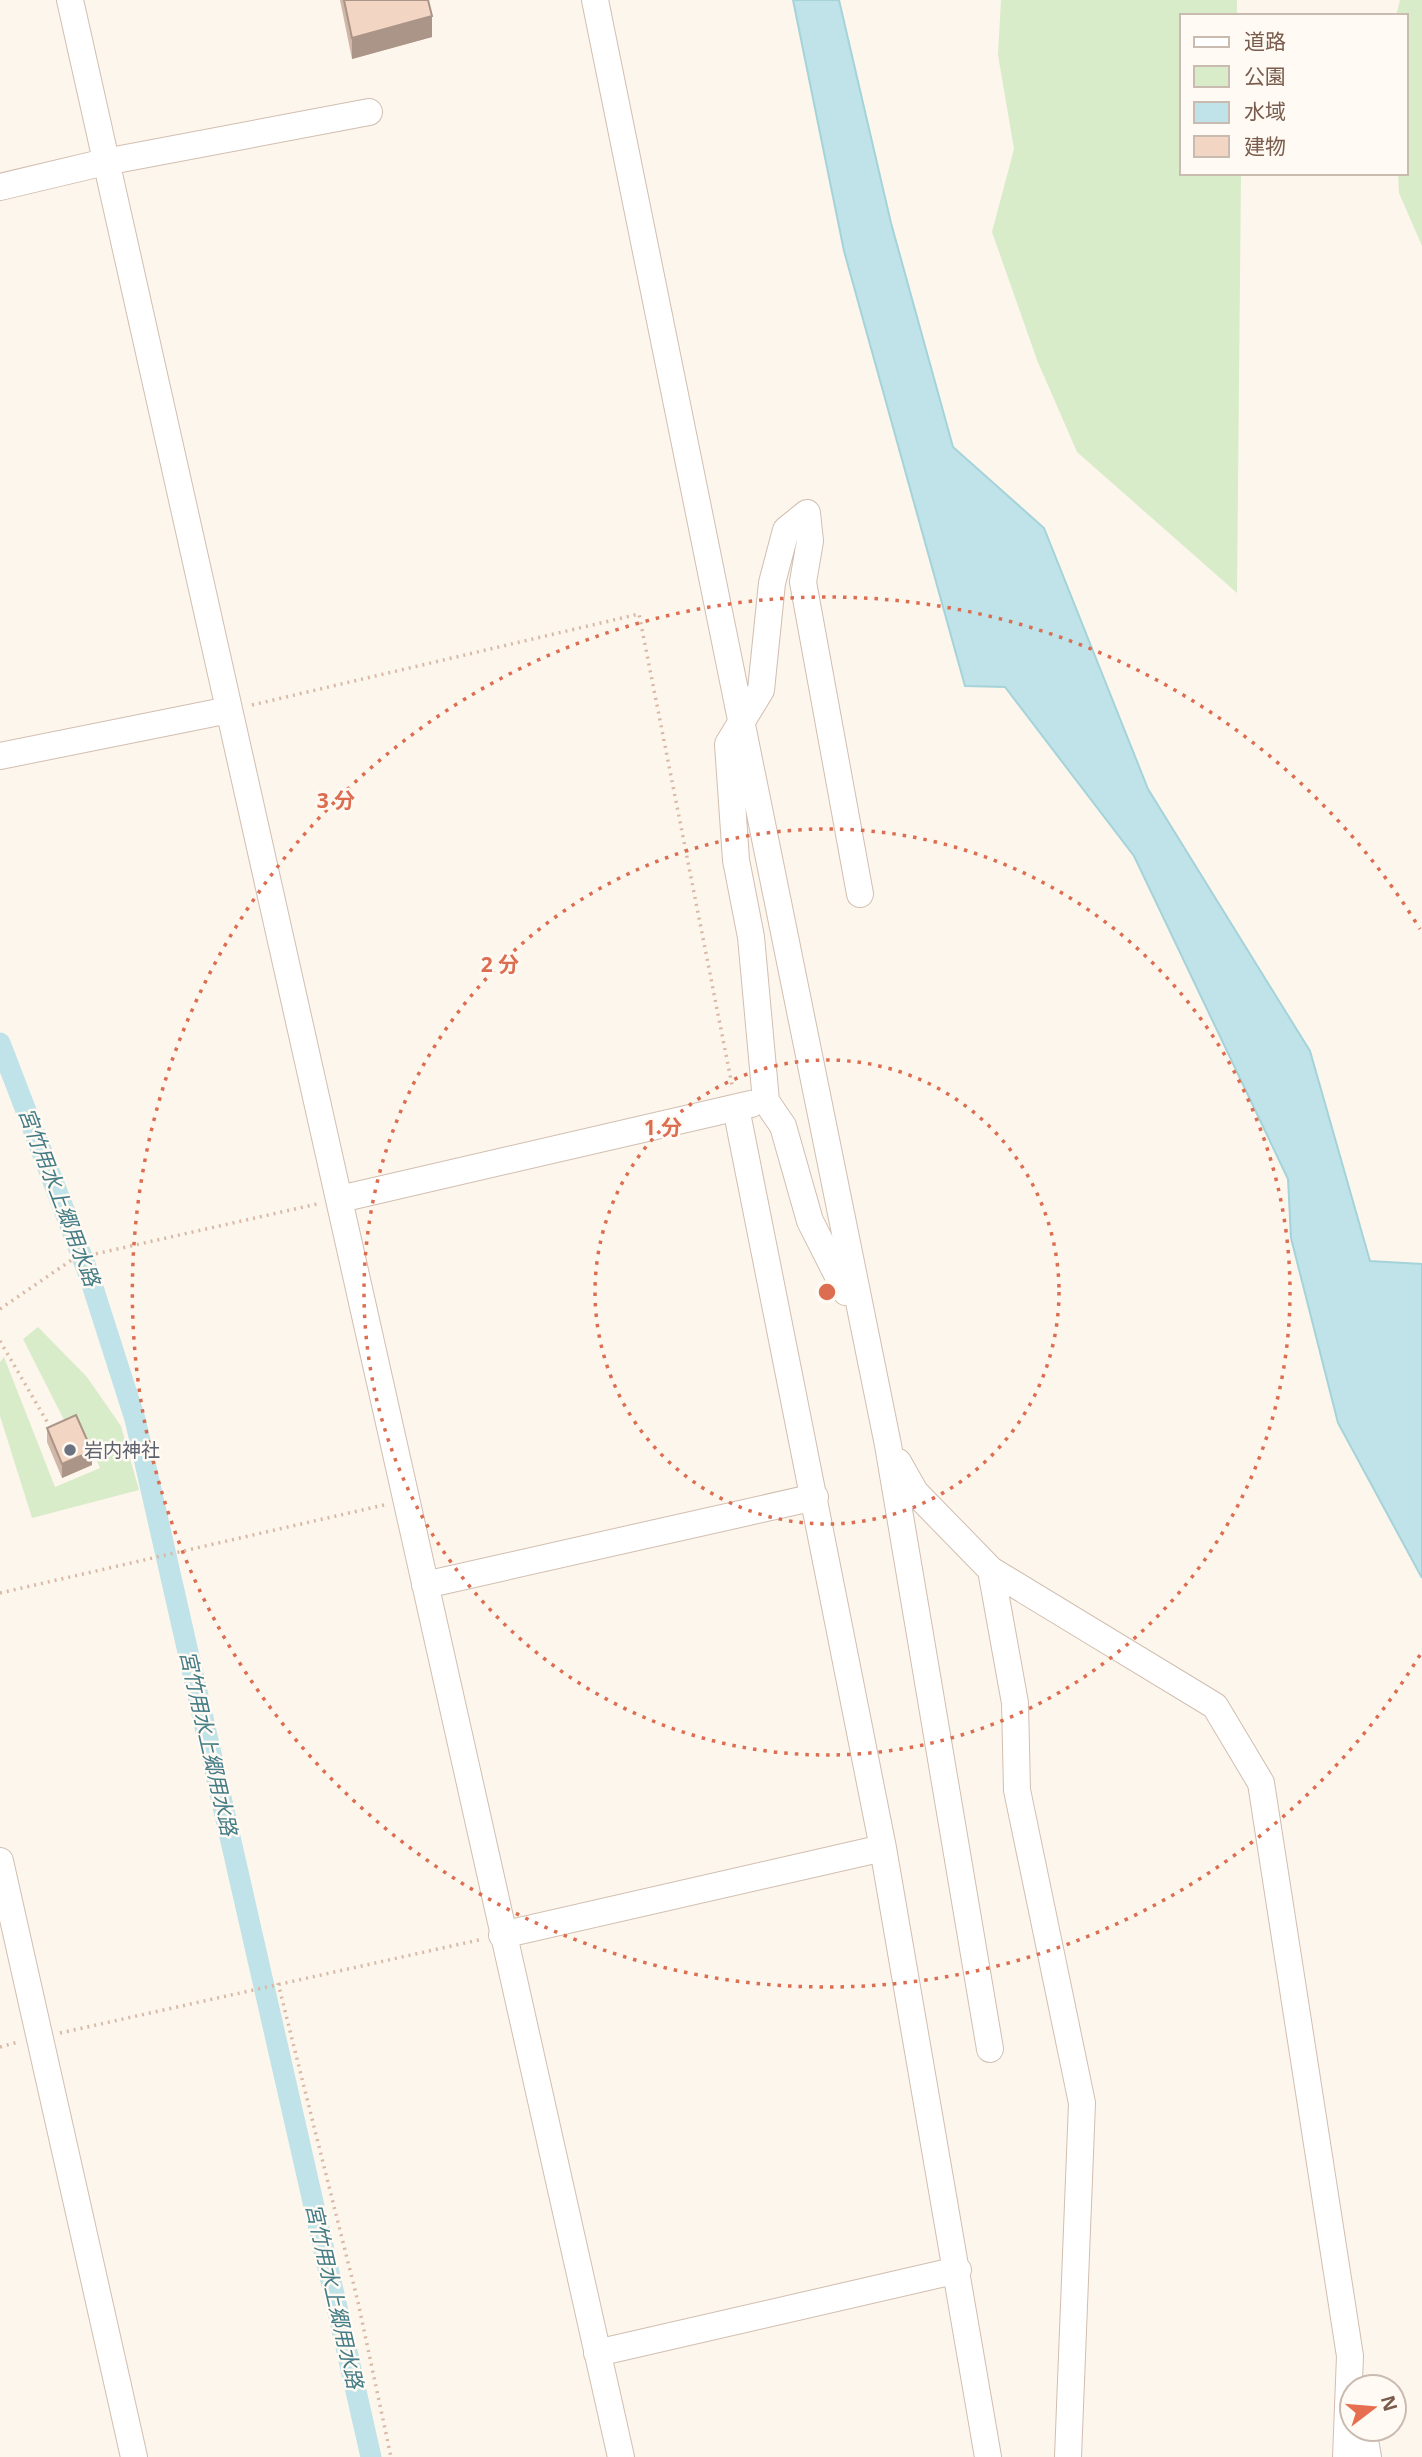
<svg xmlns="http://www.w3.org/2000/svg" width="1422" height="2457" viewBox="0 0 1422 2457" font-family="'Noto Sans','Noto Sans JP',sans-serif">
<style>
.green{fill:#d8ecc9}
.water{fill:#bfe3e8;stroke:#a5d3da;stroke-width:2}
.lines{fill:none;stroke-linecap:round;stroke-linejoin:round}
.canal{stroke:#bfe3e8;stroke-width:21}
.minor-casing{stroke:#d1beb0;stroke-width:28}
.path{stroke:#d9b8a5;stroke-width:3.5;stroke-dasharray:2 5;stroke-linecap:butt}
.minor{stroke:#fff;stroke-width:26}
.wall{fill:#d1b7a8}
.shaded-wall{fill:#aa9588}
.building{fill:#f3d5c3;stroke:#aa9588;stroke-width:2}
.ring{fill:none;stroke:#dc6d51;stroke-width:3.5;stroke-dasharray:3.5 7}
.worship-dot{fill:#6b7280;stroke:#fffaf3;stroke-width:2.5}
.labels{text-anchor:middle;stroke-width:5;stroke-linejoin:round;paint-order:stroke}
.worship-label{font-size:19px;fill:#5b616d;stroke:#fffaf3;text-anchor:start}
.water-label{font-size:21px;font-style:italic;fill:#437c86;stroke:#fffaf3}
.centre{fill:#dc6d51;stroke:#fffaf3;stroke-width:3.5}
.ring-label{font-size:21px;text-anchor:middle;font-weight:bold;fill:#dc6d51;stroke:#fffaf3;stroke-width:5;stroke-linejoin:round;paint-order:stroke}
</style>
<rect width="100%" height="100%" fill="#fdf6ec"/>
<path class="green" d="M 1001,0 L 1237,0 L 1237,16 L 1182,16 L 1182,173 L 1241,173 L 1237,593 L 1077,452 L 1037,360 L 992,232 L 1014,149 L 998,55 Z
M 1400,0 L 1422,0 L 1422,246 L 1399,193 L 1398,173 L 1406,173 L 1406,16 L 1396,16 Z
M 38,1327 L 87,1377 L 121,1426 L 139,1490 L 32,1518 L 0,1416 L 0,1362 L 4,1357 L 55,1487 L 100,1468 L 80,1424 L 65,1422 L 23,1339 Z"/>
<path class="water" d="M 793,0 L 839,0 L 891,223 L 953,447 L 1044,528 L 1148,789 L 1310,1051 L 1370,1261 L 1422,1264 L 1422,1578 L 1338,1423 L 1291,1238 L 1288,1179 L 1134,856 L 1005,687 L 965,686 L 844,251 Z"/>
<g class="lines">
<path class="canal" d="M 0,1043 L 89,1275 L 135,1419 L 371,2457"/>
<defs>
<path id="minor" d="M 70,0 L 621,2457
M 595,0 L 888,1445 L 990,2049
M 0,187 L 105,162 L 369,112
M 0,756 L 229,710
M 736,1108 L 883,1848 L 988,2457
M 340,1199 L 751,1104
M 852,1292 L 846,1292 L 810,1221 L 783,1126 L 766,1101 L 751,937 L 736,860 L 728,744 L 761,690 L 772,583 L 786,530 L 807,513 L 810,541 L 803,582 L 860,894
M 898,1462 L 915,1492 L 991,1570 L 1215,1706 L 1261,1783 L 1350,2356 L 1346,2457
M 991,1570 L 1015,1703 L 1017,1790 L 1082,2103 L 1068,2457
M 425,1585 L 815,1497
M 0,1861 L 134,2457
M 502,1935 L 883,1848
M 597,2353 L 958,2270
M 1363,2429 L 1368,2457"/>
</defs>
<use href="#minor" class="minor-casing"/>
<path class="path" d="M 252,705 L 639,614 L 732,1085
M 0,1309 L 73,1259 L 317,1204
M 0,1341 L 49,1425
M 0,1593 L 384,1505
M 278,1983 L 358,2302 L 391,2457
M 60,2033 L 483,1939
M 0,2047 L 18,2042"/>
<use href="#minor" class="minor"/>
</g>
<path class="wall" d="M 340,0 L 428,0 L 432,37 L 352,59 Z
M 47,1428 L 92,1465 L 62,1478 L 47,1442 Z"/>
<path class="shaded-wall" d="M 432,16 L 432,37 L 352,59 L 352,38 Z
M 92,1451 L 92,1465 L 62,1478 L 62,1464 Z"/>
<path class="building" d="M 344,0 L 428,0 L 432,16 L 352,38 Z
M 76,1415 L 92,1451 L 62,1464 L 47,1428 Z"/>
<g class="ring">
<circle cx="827" cy="1292" r="232"/>
<circle cx="827" cy="1292" r="463"/>
<path d="M1420 1655A695 695 0 1 1 1420 929"/>
</g>
<circle class="worship-dot" cx="70" cy="1450" r="7"/>
<g class="labels">
<g class="worship-label">
<text x="84" y="1457">岩内神社</text>
</g>
<g class="water-label">
<text transform="translate(59 1197) rotate(69)" y="7">宮竹用水上郷用水路</text>
<text transform="translate(208 1743) rotate(77)" y="7">宮竹用水上郷用水路</text>
<text transform="translate(334 2296) rotate(77)" y="7">宮竹用水上郷用水路</text>
</g>
</g>
<circle cx="827" cy="1292" r="10" class="centre"/>
<g class="ring-label">
<text x="336" y="808">3 分</text>
<text x="500" y="972">2 分</text>
<text x="663" y="1135">1 分</text>
</g>
<rect x="1180" y="14" width="228" height="161" fill="#fffaf3" stroke="#cabbb1" stroke-width="2"/>
<rect x="1194" y="37" width="35" height="10" fill="#ffffff" stroke="#cabbb1" stroke-width="2"/>
<text x="1244" y="49" font-size="21" fill="#7a5c4d">道路</text>
<rect x="1194" y="66" width="35" height="21" fill="#d8ecc9" stroke="#cabbb1" stroke-width="2"/>
<text x="1244" y="84" font-size="21" fill="#7a5c4d">公園</text>
<rect x="1194" y="102" width="35" height="21" fill="#bfe3e8" stroke="#cabbb1" stroke-width="2"/>
<text x="1244" y="119" font-size="21" fill="#7a5c4d">水域</text>
<rect x="1194" y="136" width="35" height="21" fill="#f3d5c3" stroke="#cabbb1" stroke-width="2"/>
<text x="1244" y="154" font-size="21" fill="#7a5c4d">建物</text>
<g transform="translate(1373 2408) rotate(74)"><circle r="33" fill="#fffaf3" stroke="#cabbb1" stroke-width="2"/>
<path d="M0-5L12 26L0 18L-12 26Z" fill="#e76f51"/>
<text y="-10" font-size="19" font-weight="bold" text-anchor="middle" fill="#7a5c4d">N</text>
</g>
</svg>
